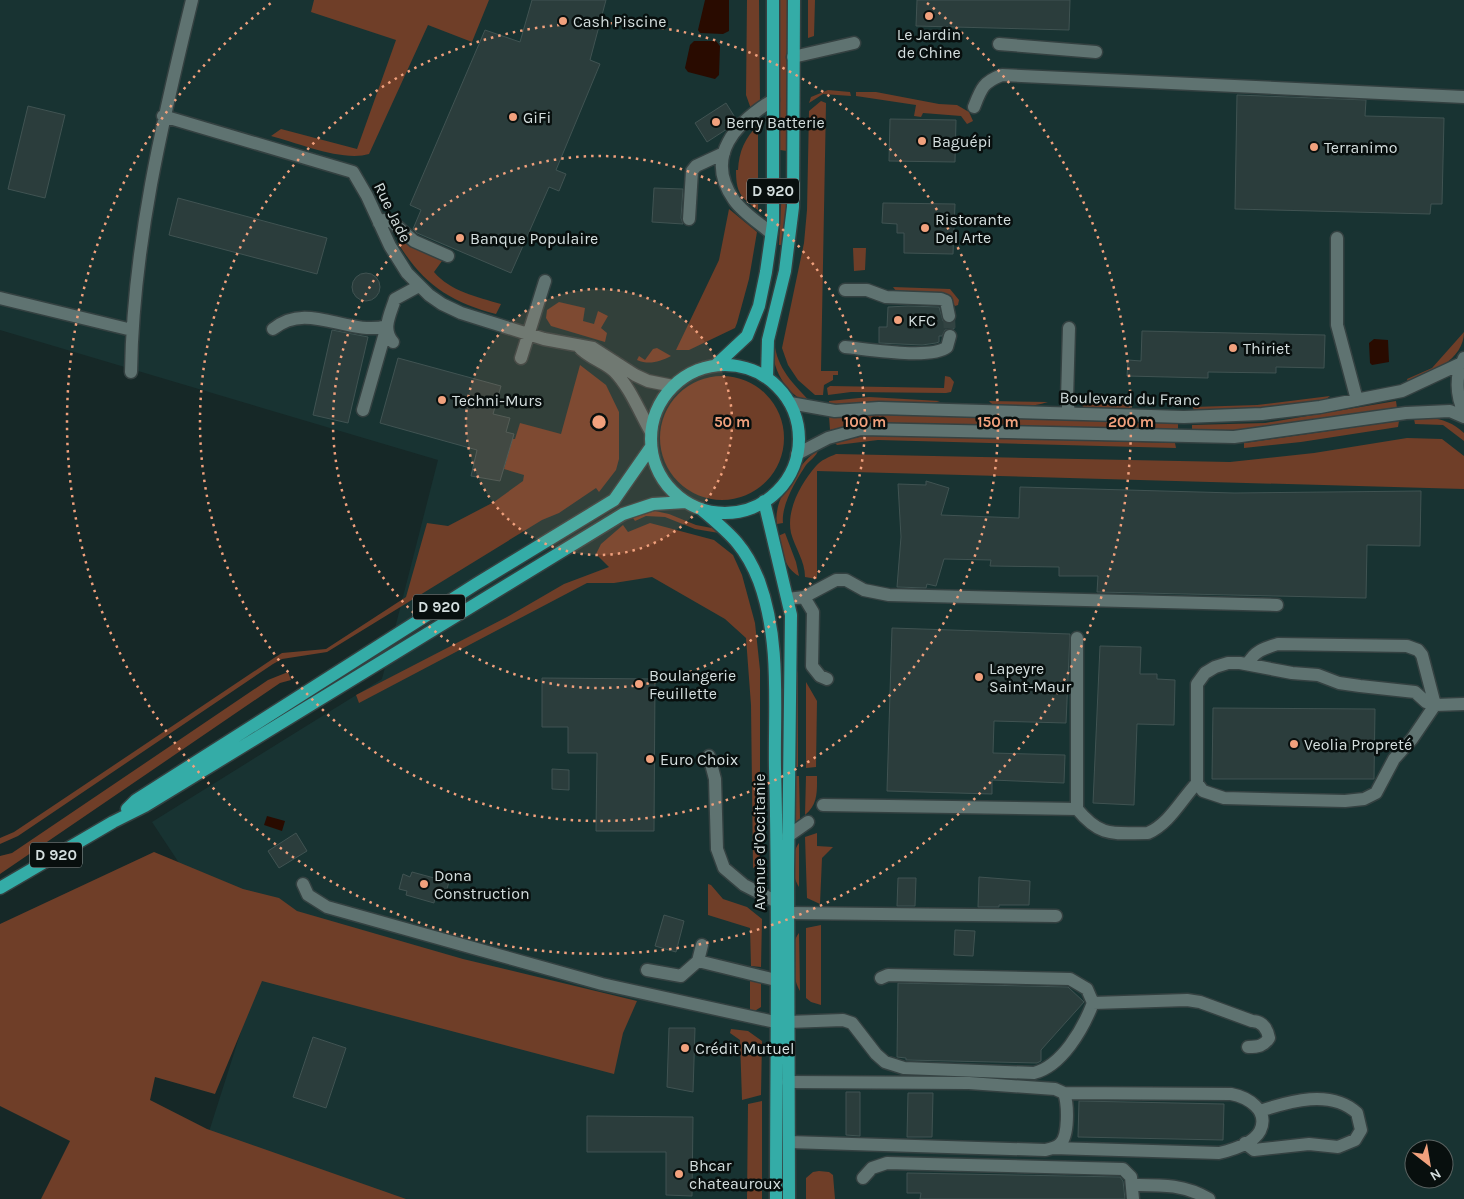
<svg xmlns="http://www.w3.org/2000/svg" width="1464" height="1199" viewBox="0 0 1464 1199" font-family="Karla,sans-serif">
<style>
.built{fill:#183332;fill-rule:evenodd}
.green{fill:#6f3e28}
.water{fill:#290b00}
.building{fill:#2b3d3c;stroke:#405352}
.lines{fill:none;stroke-linecap:round;stroke-linejoin:round}
.minor-tunnel{stroke:#324342;stroke-width:12;stroke-dasharray:12 6;stroke-linecap:butt}
.minor-casing{stroke:#344141;stroke-width:15}
.major-casing{stroke:#344141;stroke-width:15}
.minor{stroke:#5f7371;stroke-width:12}
.major{stroke:#34aca7;stroke-width:12}
.ring{fill:none;stroke:#f1a17d;stroke-width:2.5;stroke-dasharray:2.5 5}
.poi-dot{fill:#f1a17d;stroke:#080f0e;stroke-width:2}
.labels{text-anchor:middle;stroke-width:5;stroke-linejoin:round;paint-order:stroke}
.shield{fill:#080f0e;stroke:#97a0a0;stroke-width:1}
.shield-label{font-size:15px;font-weight:bold;fill:#d4dede}
.poi-label{font-size:16px;fill:#d4dede;stroke:#080f0e;text-anchor:start}
.street-label{font-size:16px;fill:#d4dede;stroke:#080f0e}
.centre{fill:#f1a17d;stroke:#080f0e;stroke-width:2.5}
.ring-label{font-size:15px;text-anchor:middle;font-weight:bold;fill:#f1a17d;stroke:#080f0e;stroke-width:5;stroke-linejoin:round;paint-order:stroke}
</style>
<rect width="100%" height="100%" fill="#162827"/>
<path class="built" d="M 0,0 L 1464,0 L 1464,1199 L 376,1199 L 207,1138 L 257,981 L 152,822 L 382,679 L 438,460 L 0,330 ZM 1414,1149 L 1444,1149 L 1444,1179 L 1414,1179 Z"/>
<path class="green" d="M 314,0 L 489,0 L 472,42 L 428,25 L 369,154 C 343,162 298,143 271,136 L 281,129 L 357,149 L 396,40 L 311,12 Z
M 747,0 L 759,0 L 760,103 L 751,109 L 746,95 Z
M 780,0 L 787,0 L 787,151 L 780,150 Z
M 808,0 L 815,0 L 814,36 L 808,38 Z
M 828,90 L 850,92 L 851,96 L 823,94 L 809,103 L 811,97 Z
M 856,92 L 876,92 L 939,104 L 957,105 L 969,112 L 973,121 L 967,124 L 961,116 L 923,113 L 921,117 L 914,116 L 916,105 L 856,96 Z
M 821,101 L 826,103 L 821,371 L 838,371 L 838,375 L 833,375 L 833,380 L 824,385 L 823,395 L 815,395 L 798,380 L 788,365 L 782,348 L 804,243 L 807,210 L 809,111 Z
M 758,125 L 758,210 C 740,197 736,192 736,170 L 738,170 C 739,151 745,138 758,125 Z
M 782,187 L 788,187 L 783,245 L 779,245 Z
M 729,209 L 757,232 L 749,279 L 737,323 L 735,328 L 689,350 L 676,350 L 719,260 Z
M 403,241 L 442,261 L 434,272 C 450,291 477,297 501,304 L 496,314 C 450,302 423,284 398,243 Z
M 853,248 L 866,248 L 865,270 L 854,271 Z
M 893,287 L 950,289 L 959,300 L 958,305 L 955,306 L 950,300 L 899,295 Z
M 559,302 L 585,308 L 583,321 L 594,324 L 598,311 L 608,316 L 601,328 L 607,333 L 605,342 L 551,326 L 546,318 L 547,310 Z
M 1464,332 C 1464,360 1430,373 1409,385 L 1407,379 L 1432,368 Z
M 772,347 L 775,347 C 779,372 797,387 813,405 C 788,397 773,372 772,347 Z
M 657,348 L 671,356 C 659,362 649,365 637,360 L 639,356 L 645,360 L 653,349 Z
M 580,365 L 606,385 L 619,412 L 619,459 L 616,470 L 599,492 L 596,488 L 559,513 L 542,520 L 327,652 L 282,659 L 273,664 L 18,836 L 0,844 L 0,838 L 14,832 L 274,658 L 282,653 L 326,649 L 406,597 L 427,523 L 448,526 L 494,502 L 523,481 L 524,475 L 504,469 L 512,439 L 515,439 L 520,423 L 561,434 Z
M 945,376 L 950,377 L 954,382 L 951,392 L 946,393 L 851,392 L 828,395 L 827,388 L 830,386 L 944,388 Z
M660 438a62 62 0 1 1 124 0a62 62 0 1 1-124 0Z
M 1330,396 C 1312,413 1221,412 1194,412 L 1193,407 L 1257,405 Z
M 869,397 L 940,401 L 931,404 L 829,407 L 829,401 Z
M 989,401 L 1048,402 C 1035,406 998,413 989,401 Z
M 1396,401 L 1397,408 C 1331,424 1260,432 1192,431 L 1192,425 L 1265,423 Z
M 1084,403 L 1130,404 L 1130,410 L 1084,408 L 1081,404 Z
M 880,414 L 1178,423 L 1178,431 L 858,424 L 830,430 L 829,416 Z
M 1429,418 C 1443,419 1453,423 1464,433 L 1464,441 L 1443,425 L 1415,424 L 1414,419 Z
M 1399,421 L 1398,427 L 1301,442 L 1244,448 L 1244,443 Z
M 869,435 L 1175,443 L 1176,448 L 878,440 L 837,445 L 834,442 Z
M 1407,438 L 1442,439 L 1464,456 L 1464,489 L 817,471 L 817,579 L 805,577 C 805,561 795,548 791,533 C 786,510 801,483 816,466 C 821,460 829,457 836,454 L 1230,462 L 1314,453 Z
M 818,450 C 817,456 810,460 806,465 C 796,480 781,505 783,523 L 777,524 C 772,501 799,463 818,450 Z
M 655,511 L 669,514 L 696,525 L 717,529 L 732,545 L 719,533 L 695,529 L 665,517 L 646,516 L 635,521 L 633,518 Z
M 650,523 L 714,540 L 733,555 L 742,575 L 755,623 L 760,670 L 760,865 L 753,868 L 751,705 L 746,638 L 725,619 L 652,577 L 614,583 L 587,583 L 359,703 L 356,695 L 507,617 L 564,584 L 609,567 L 596,554 L 601,544 L 623,525 L 628,532 Z
M 785,533 L 796,562 L 799,576 C 784,568 782,551 778,536 Z
M 796,669 L 798,673 L 798,767 L 795,767 Z
M 288,672 L 291,680 L 280,683 L 0,874 L 0,856 L 12,853 L 268,680 Z
M 806,682 L 817,701 L 816,767 L 806,768 Z
M 793,776 L 799,776 L 800,819 L 793,824 Z
M 806,776 L 817,776 C 817,792 818,804 805,815 Z
M 817,833 L 817,846 L 833,847 L 822,858 L 820,904 L 807,898 L 805,837 Z
M 799,843 L 799,887 C 791,874 790,855 799,843 Z
M 154,852 L 243,889 L 279,898 L 297,911 L 463,959 L 637,1001 L 623,1033 L 614,1074 L 262,981 L 215,1094 L 155,1077 L 150,1100 L 207,1129 L 406,1199 L 41,1199 L 70,1141 L 0,1106 L 0,924 Z
M 708,884 L 711,885 L 723,899 L 747,907 L 762,919 L 761,967 L 751,966 L 750,928 L 708,915 Z
M 821,925 L 821,1005 L 811,1002 L 806,998 L 806,928 Z
M 799,933 L 800,991 C 792,978 788,946 799,933 Z
M 750,979 L 761,981 L 761,1007 L 750,1014 Z
M 731,1029 L 748,1031 L 762,1041 L 761,1095 L 742,1100 L 740,1040 L 730,1033 Z
M 762,1101 L 762,1199 L 747,1199 L 748,1104 Z
M 819,1171 L 829,1172 L 833,1175 L 835,1199 L 806,1199 L 806,1178 L 813,1172 Z"/>
<path class="water" d="M 705,0 L 729,0 L 729,31 L 723,34 L 700,33 L 698,30 Z
M 694,41 L 716,41 L 720,46 L 719,75 L 715,79 L 688,72 L 685,68 L 690,45 Z
M 1374,339 L 1388,340 L 1389,362 L 1372,365 L 1370,363 L 1369,343 Z
M 267,816 L 285,821 L 282,831 L 264,825 Z"/>
<path class="building" d="M 532,0 L 606,0 L 590,60 L 600,64 L 556,170 L 566,174 L 559,191 L 549,187 L 511,273 L 417,233 L 413,229 L 421,210 L 410,205 L 485,30 L 520,42 Z
M 917,0 L 1070,0 L 1069,30 L 916,26 Z
M 1237,95 L 1366,100 L 1365,116 L 1444,118 L 1442,204 L 1431,204 L 1430,214 L 1235,209 Z
M 726,103 L 736,119 L 727,129 L 707,142 L 695,123 Z
M 28,106 L 65,115 L 45,198 L 8,189 Z
M 890,119 L 956,120 L 955,162 L 889,161 Z
M 654,188 L 683,189 L 681,218 L 683,224 L 652,222 Z
M 178,198 L 327,238 L 317,274 L 169,235 Z
M 883,203 L 955,204 L 953,254 L 904,253 L 904,233 L 897,233 L 897,224 L 882,223 Z
M352 287a14 14 0 1 1 28 0a14 14 0 1 1-28 0Z
M 908,306 L 939,307 L 943,321 L 947,324 L 954,322 L 954,329 L 945,330 L 942,336 L 939,336 L 939,342 L 936,343 L 922,345 L 879,343 L 879,327 L 887,327 L 888,307 Z
M 332,330 L 368,337 L 348,423 L 313,415 Z
M 1142,331 L 1325,335 L 1324,368 L 1276,367 L 1276,373 L 1208,372 L 1208,378 L 1127,376 L 1128,360 L 1141,361 Z
M 398,358 L 501,386 L 493,414 L 510,418 L 506,432 L 514,434 L 500,481 L 471,476 L 477,450 L 380,423 Z
M 926,481 L 949,488 L 941,515 L 1019,518 L 1020,487 L 1234,493 L 1421,491 L 1420,546 L 1367,545 L 1366,598 L 1097,592 L 1098,576 L 1059,576 L 1059,567 L 990,566 L 991,560 L 944,559 L 936,586 L 927,584 L 926,588 L 897,587 L 901,537 L 898,484 L 926,485 Z
M 892,628 L 1070,634 L 1066,723 L 994,721 L 993,753 L 1065,755 L 1064,783 L 992,780 L 992,794 L 887,791 Z
M 1100,646 L 1141,647 L 1140,674 L 1157,674 L 1157,679 L 1175,680 L 1174,725 L 1137,724 L 1134,805 L 1093,803 Z
M 542,678 L 655,679 L 654,831 L 596,831 L 597,753 L 568,753 L 568,727 L 542,727 Z
M 1213,708 L 1375,709 L 1374,779 L 1212,779 Z
M 552,769 L 569,770 L 569,790 L 552,789 Z
M 296,833 L 307,851 L 279,868 L 268,851 Z
M 412,872 L 449,882 L 444,899 L 435,897 L 434,903 L 406,895 L 407,891 L 399,889 L 403,874 L 410,877 Z
M 979,877 L 1030,881 L 1029,905 L 999,905 L 999,907 L 978,907 Z
M 898,878 L 916,878 L 915,906 L 897,906 Z
M 664,915 L 684,921 L 676,952 L 655,946 Z
M 955,930 L 975,931 L 973,956 L 954,955 Z
M 898,983 L 1068,987 L 1084,1002 L 1041,1050 L 1041,1061 L 1037,1063 L 906,1060 L 906,1058 L 897,1057 Z
M 669,1028 L 695,1028 L 693,1092 L 667,1087 Z
M 313,1037 L 346,1048 L 326,1108 L 293,1097 Z
M 846,1092 L 860,1092 L 860,1136 L 846,1135 Z
M 908,1093 L 933,1093 L 932,1137 L 907,1137 Z
M 1079,1101 L 1224,1104 L 1223,1140 L 1078,1137 Z
M 587,1116 L 693,1117 L 692,1196 L 666,1195 L 666,1152 L 587,1152 Z
M 907,1173 L 1120,1177 L 1123,1181 L 1125,1199 L 920,1199 L 921,1193 L 907,1193 Z"/>
<g class="lines">
<path class="minor-tunnel" d="M 949,316 L 950,336"/>
<defs>
<path id="minor" d="M 999,44 L 1096,52
M 793,57 L 854,43
M 974,107 C 981,89 983,82 1002,75 L 1464,97
M 163,116 L 353,172 L 367,196 L 390,246 L 407,273 L 429,295 L 442,304 L 461,313 L 544,339 L 593,348 L 635,375 L 648,381 L 673,386
M 689,219 L 692,171 L 696,166 L 724,153
M 379,223 L 384,220 L 391,221 L 414,241 L 448,256
M 771,233 C 759,223 742,212 734,200 C 703,156 737,122 773,100
M 1337,238 L 1337,325 L 1357,400
M 845,290 L 867,290 L 886,297 L 941,299 L 946,301 L 949,316
M 0,298 L 132,330
M 1069,328 L 1067,399 L 1069,413
M 273,329 C 308,300 348,337 387,326
M 393,342 C 381,329 391,313 395,299 L 419,286
M 578,346 C 588,358 603,361 614,371 C 630,387 640,413 651,432
M 845,347 C 867,349 931,360 947,347 L 950,336
M 521,358 L 545,281
M 1464,358 C 1455,375 1456,396 1464,412
M 131,372 C 133,245 162,123 192,0
M 790,403 L 835,411 L 879,408 L 1184,417 L 1262,414 L 1320,407 L 1402,391 L 1462,363
M 363,410 L 387,326
M 797,454 L 828,438 L 861,429 L 1234,437 L 1406,413 L 1450,411 L 1464,417
M 804,597 L 813,612 L 812,666 L 820,676 L 827,679
M 788,599 L 804,597 L 836,580 L 846,580 L 864,590 L 889,595 L 1277,605
M 1077,638 L 1077,809 C 1101,838 1113,833 1148,833 C 1169,824 1181,800 1197,783 L 1197,684 L 1205,673 L 1215,667 L 1228,663 L 1240,663 L 1292,673 L 1318,675 L 1339,683 L 1360,686 L 1415,692 L 1426,702 L 1435,705 L 1464,704
M 709,756 L 715,779 L 717,849 L 724,868 L 744,885 L 775,901
M 1197,783 L 1203,791 L 1224,798 L 1345,801 L 1364,799 L 1376,793 L 1394,759 L 1412,739 L 1435,705 L 1422,655 L 1418,650 L 1407,646 L 1278,644 C 1265,648 1254,651 1248,664
M 823,805 L 1077,809
M 788,836 L 808,822
M 303,884 L 308,895 L 327,907 L 602,984 L 775,1022
M 788,913 L 1056,916
M 702,945 L 698,961 L 776,980
M 647,970 L 681,976 L 698,961
M 1093,1003 L 1187,1000 L 1200,1002 L 1252,1021 C 1262,1021 1267,1028 1269,1038 C 1264,1046 1258,1047 1248,1047
M 788,1022 L 843,1020 L 852,1023 L 876,1054 L 885,1062 L 904,1068 L 1034,1073 C 1062,1066 1083,1029 1093,1003 L 1087,989 L 1070,979 L 888,975 L 881,978
M 788,1082 L 969,1083 L 1055,1089 L 1064,1093 C 1068,1104 1069,1136 1060,1144 C 1056,1148 1050,1149 1045,1150 L 789,1142
M 1245,1143 L 1254,1150 L 1309,1144 L 1338,1147 L 1355,1140 L 1361,1130 L 1357,1113 C 1331,1089 1290,1101 1260,1111
M 1053,1148 L 1219,1153 C 1232,1150 1253,1144 1260,1131 C 1270,1110 1247,1097 1231,1094 L 1064,1093
M 863,1178 L 872,1168 L 887,1163 L 1123,1169 L 1131,1177 L 1133,1199
M 1132,1185 C 1160,1185 1184,1184 1209,1199"/>
<path id="major" d="M 716,365 L 747,336 L 759,306 L 766,272 L 773,223 L 773,0
M651 439a74 74 0 1 1 148 0a74 74 0 1 1-148 0Z
M 767,377 L 768,340 L 785,271 L 793,207 L 794,0
M 764,501 L 791,615 L 788,871 L 789,1199
M 701,509 C 729,533 745,545 759,581 C 781,641 774,706 775,768 C 779,912 776,1056 776,1199
M 127,809 L 136,800 L 476,584 L 614,500 L 651,447
M 0,888 L 113,822 L 145,806 L 623,514 L 653,504 L 686,502"/>
</defs>
<use href="#minor" class="minor-casing"/>
<use href="#major" class="major-casing"/>
<use href="#minor" class="minor"/>
<use href="#major" class="major"/>
</g>
<circle cx="599" cy="422" r="133" fill="#f1a17d" fill-opacity=".12"/>
<g class="ring">
<circle cx="599" cy="422" r="133"/>
<circle cx="599" cy="422" r="266"/>
<circle cx="599" cy="422" r="399"/>
<path d="M927 3A532 532 0 1 1 271 3"/>
</g>
<g class="poi-dot">
<circle cx="929" cy="16" r="5"/>
<circle cx="563" cy="21" r="5"/>
<circle cx="513" cy="117" r="5"/>
<circle cx="716" cy="122" r="5"/>
<circle cx="922" cy="141" r="5"/>
<circle cx="1314" cy="147" r="5"/>
<circle cx="925" cy="228" r="5"/>
<circle cx="460" cy="238" r="5"/>
<circle cx="898" cy="320" r="5"/>
<circle cx="1233" cy="348" r="5"/>
<circle cx="442" cy="400" r="5"/>
<circle cx="979" cy="677" r="5"/>
<circle cx="639" cy="684" r="5"/>
<circle cx="1294" cy="744" r="5"/>
<circle cx="650" cy="759" r="5"/>
<circle cx="424" cy="884" r="5"/>
<circle cx="685" cy="1048" r="5"/>
<circle cx="679" cy="1174" r="5"/>
</g>
<g class="labels">
<g class="shield">
<rect x="747" y="178.5" width="52" height="25" rx="4"/>
<rect x="413" y="594.5" width="52" height="25" rx="4"/>
<rect x="30" y="842.5" width="52" height="25" rx="4"/>
</g>
<g class="shield-label">
<text x="773" y="196">D 920</text>
<text x="439" y="612">D 920</text>
<text x="56" y="860">D 920</text>
</g>
<g class="poi-label">
<text x="573" y="27">Cash Piscine</text>
<text x="929" y="40" text-anchor="middle">Le Jardin<tspan x="929" dy="18">de Chine</tspan></text>
<text x="523" y="123">GiFi</text>
<text x="726" y="128">Berry Batterie</text>
<text x="932" y="147">Baguépi</text>
<text x="1324" y="153">Terranimo</text>
<text x="935" y="225">Ristorante<tspan x="935" dy="18">Del Arte</tspan></text>
<text x="470" y="244">Banque Populaire</text>
<text x="908" y="326">KFC</text>
<text x="1243" y="354">Thiriet</text>
<text x="452" y="406">Techni-Murs</text>
<text x="989" y="674">Lapeyre<tspan x="989" dy="18">Saint-Maur</tspan></text>
<text x="649" y="681">Boulangerie<tspan x="649" dy="18">Feuillette</tspan></text>
<text x="1304" y="750">Veolia Propreté</text>
<text x="660" y="765">Euro Choix</text>
<text x="434" y="881">Dona<tspan x="434" dy="18">Construction</tspan></text>
<text x="695" y="1054">Crédit Mutuel</text>
<text x="689" y="1171">Bhcar<tspan x="689" dy="18">chateauroux</tspan></text>
</g>
<g class="street-label">
<text transform="translate(393 212) rotate(64)" y="6">Rue Jade</text>
<text transform="translate(1130 398) rotate(1)" y="6">Boulevard du Franc</text>
<text transform="translate(759 842) rotate(-90)" y="6">Avenue d'Occitanie</text>
</g>
</g>
<circle cx="599" cy="422" r="8" class="centre"/>
<g class="ring-label">
<text x="732" y="427">50 m</text>
<text x="865" y="427">100 m</text>
<text x="998" y="427">150 m</text>
<text x="1131" y="427">200 m</text>
</g>
<g transform="translate(1429 1164) rotate(149)"><circle r="24" fill="#080f0e" stroke="#5a6261"/>
<path d="M0-4L9 19L0 12L-9 19Z" fill="#f1a17d"/>
<text y="-8" font-size="14" font-weight="bold" text-anchor="middle" fill="#d4dede">N</text>
</g>
</svg>
